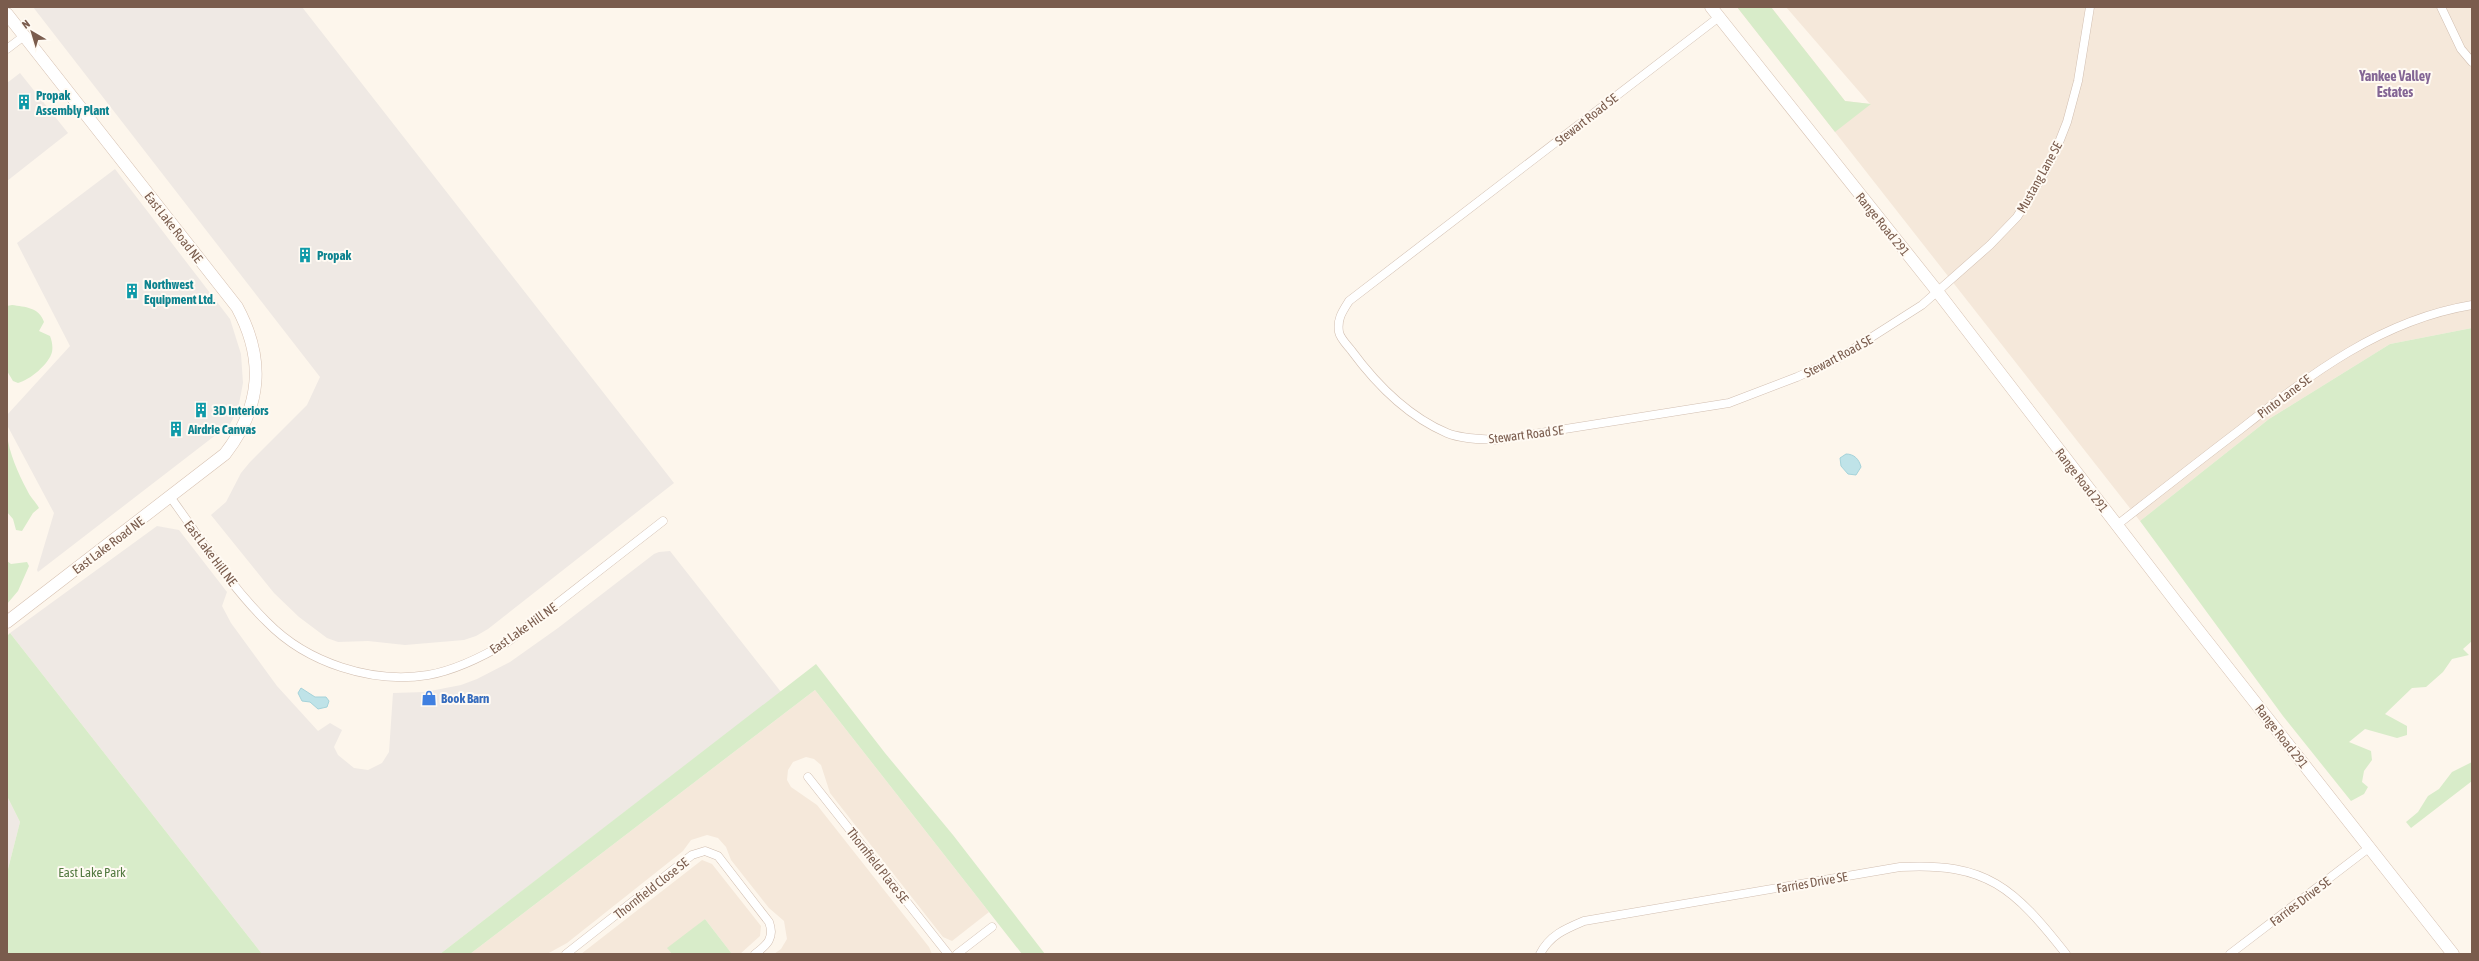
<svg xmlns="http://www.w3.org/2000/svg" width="2479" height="961" viewBox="0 0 2479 961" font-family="'Asap Condensed',sans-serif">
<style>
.residential{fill:#f5e8da}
.industrial{fill:#efe9e4}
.green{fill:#d8ecc9}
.water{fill:#bfe3e8;stroke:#a5d3da}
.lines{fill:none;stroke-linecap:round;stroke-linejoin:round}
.street-casing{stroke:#d1beb0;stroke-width:9}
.secondary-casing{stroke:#d6c0b0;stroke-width:13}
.street{stroke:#fff;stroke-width:8}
.secondary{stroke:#fff;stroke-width:12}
.labels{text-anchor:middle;stroke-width:4;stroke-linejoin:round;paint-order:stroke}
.culture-label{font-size:13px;font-weight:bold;fill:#0d838f;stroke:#fffaf3;text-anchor:start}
.street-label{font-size:13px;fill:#7a5c4d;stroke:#fffaf3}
.shop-label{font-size:13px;font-weight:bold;fill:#366cbe;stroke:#fffaf3;text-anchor:start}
.park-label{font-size:13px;fill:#537a41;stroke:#fffaf3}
.neighbourhood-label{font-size:14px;font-weight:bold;fill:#846695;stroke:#fffaf3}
</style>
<rect width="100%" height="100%" fill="#fdf6ec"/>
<path class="residential" d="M 1737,7 L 1771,7 L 1845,101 L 1870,104 L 1786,7 L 2472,7 L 2472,328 L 2390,344 L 2269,419 L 2140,521 Z
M 815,690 L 989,912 L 952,941 L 943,937 L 830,793 L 821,765 L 814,759 L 806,757 L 793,762 L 788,770 L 787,780 L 791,787 L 817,805 L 929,947 L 932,954 L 774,954 L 781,949 L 787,939 L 784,921 L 769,908 L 731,860 L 726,847 L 718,838 L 707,835 L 691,840 L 683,851 L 567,943 L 547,954 L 470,954 Z
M 702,860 L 712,864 L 761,926 L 760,936 L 740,954 L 732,954 L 705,919 L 668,949 L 672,954 L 581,954 Z"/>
<path class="industrial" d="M 33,7 L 302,7 L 674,483 L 488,629 L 476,636 L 464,640 L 405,645 L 368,641 L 338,642 L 327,638 L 299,617 L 274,593 L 211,515 L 226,502 L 241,473 L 250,462 L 307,405 L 320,377 Z
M 20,73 L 68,133 L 7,181 L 7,83 Z
M 115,169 L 230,319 L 241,354 L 243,383 L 238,409 L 230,424 L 38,572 L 37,570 L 54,513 L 7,425 L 7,415 L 70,346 L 17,243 Z
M 157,526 L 179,530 L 227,592 L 222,606 L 231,623 L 277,686 L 318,731 L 330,723 L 342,730 L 334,747 L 338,755 L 354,768 L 368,770 L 382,763 L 389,752 L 393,693 L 425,692 L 461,685 L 477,679 L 510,662 L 558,628 L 654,554 L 659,552 L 670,551 L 781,692 L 440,954 L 262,954 L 10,633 Z
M 7,796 L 20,822 L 7,873 Z"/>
<path class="green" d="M 1737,7 L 1771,7 L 1845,101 L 1871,104 L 1835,132 Z
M 12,305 C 25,307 39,307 44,322 L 39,331 L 50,336 C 52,341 53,347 52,352 C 49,364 30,380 18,383 L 13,381 L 7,371 L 7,306 Z
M 2472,328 L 2472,641 L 2463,649 L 2469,655 L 2452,659 L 2443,672 L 2426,687 L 2412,688 L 2385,714 L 2407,726 L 2407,735 L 2397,738 L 2365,729 L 2349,742 L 2371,751 L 2372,760 L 2364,771 L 2362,782 L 2368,787 L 2364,794 L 2351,801 L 2283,716 L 2140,521 L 2269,419 L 2390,344 Z
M 7,434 C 9,453 18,473 27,490 C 30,497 36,502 39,508 L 33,513 L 22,531 L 16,530 L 13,519 L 7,512 Z
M 7,561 L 11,564 L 27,562 L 29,566 L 18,591 L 7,604 Z
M 10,633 L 262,954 L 7,954 L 7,873 L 20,822 L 7,796 L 7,636 Z
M 816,664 L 885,753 L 953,835 L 1045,954 L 1022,954 L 815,690 L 470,954 L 440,954 Z
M 2472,762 L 2472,781 L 2411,828 L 2406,822 L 2418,812 L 2428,796 L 2439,789 L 2452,772 Z
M 705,919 L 732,954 L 672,954 L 667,948 Z"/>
<path class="water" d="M 1846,454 C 1854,454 1859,459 1861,467 L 1856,475 L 1848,474 L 1841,466 L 1840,458 Z
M 301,688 L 315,697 L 326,697 L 329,701 L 327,707 L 318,709 L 310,702 L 302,701 L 298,693 Z"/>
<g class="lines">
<defs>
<path id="street" d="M 2441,7 L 2461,49 L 2472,62
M 1719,17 L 1349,301 C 1342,312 1337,319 1339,332 C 1340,338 1347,345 1351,350 C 1376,384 1407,416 1447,433 C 1462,439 1480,439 1496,440 L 1729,403 L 1797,377 L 1839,358 L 1922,305 L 1990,245 L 2017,217 L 2041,179 L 2056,150 L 2067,122 L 2078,81 L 2090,7
M 7,49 L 24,36
M 171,498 C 201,539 230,586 267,622 C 307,663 372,684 428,675 C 457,670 484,656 509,641 L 663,521
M 2117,525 C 2158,493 2199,461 2241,429 C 2311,374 2381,320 2472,305
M 808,777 L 948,954
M 566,954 L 692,855 L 705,851 L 718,856 L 769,922 C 775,938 767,945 755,954
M 957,954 L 992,927
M 1540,954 C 1550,935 1565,929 1584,921 L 1900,867 C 1987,862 2014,888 2066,954
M 2230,954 L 2370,847"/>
<path id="secondary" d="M 1711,7 L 1937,291 L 2180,607 L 2453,954
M 7,14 L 237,307 C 265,359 262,406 225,454 L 7,622"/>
</defs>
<use href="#street" class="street-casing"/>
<use href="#secondary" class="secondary-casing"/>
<use href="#street" class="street"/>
<use href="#secondary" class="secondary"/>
</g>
<defs>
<symbol id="building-bare" viewBox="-9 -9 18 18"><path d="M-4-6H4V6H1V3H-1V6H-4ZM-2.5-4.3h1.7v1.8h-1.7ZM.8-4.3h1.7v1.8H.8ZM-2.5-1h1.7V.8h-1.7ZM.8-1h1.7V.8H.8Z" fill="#0f9aa8" stroke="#fffaf3" stroke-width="2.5" paint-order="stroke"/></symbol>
<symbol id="shop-bare" viewBox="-9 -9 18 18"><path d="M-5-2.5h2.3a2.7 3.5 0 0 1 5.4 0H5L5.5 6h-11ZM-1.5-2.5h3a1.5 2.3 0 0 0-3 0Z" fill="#3f7fe0" stroke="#fffaf3" stroke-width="2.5" paint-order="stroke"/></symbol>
</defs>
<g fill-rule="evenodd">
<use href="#building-bare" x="13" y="91" width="22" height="22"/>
<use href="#building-bare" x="294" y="244" width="22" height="22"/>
<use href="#building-bare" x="121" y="280" width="22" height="22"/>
<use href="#building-bare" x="190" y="399" width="22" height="22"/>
<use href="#building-bare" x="165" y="418" width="22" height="22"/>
<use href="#shop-bare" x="418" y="687" width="22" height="22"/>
</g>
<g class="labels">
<g class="culture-label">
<text x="36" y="100">Propak<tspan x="36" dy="15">Assembly Plant</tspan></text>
<text x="317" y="260">Propak</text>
<text x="144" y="289">Northwest<tspan x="144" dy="15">Equipment Ltd.</tspan></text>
<text x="213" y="415">3D Interiors</text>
<text x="188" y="434">Airdrie Canvas</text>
</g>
<g class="street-label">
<text transform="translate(1586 119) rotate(-38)" y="5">Stewart Road SE</text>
<text transform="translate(2039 177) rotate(-61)" y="5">Mustang Lane SE</text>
<text transform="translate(1883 224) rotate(51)" y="5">Range Road 291</text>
<text transform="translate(174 227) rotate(52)" y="5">East Lake Road NE</text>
<text transform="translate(1838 356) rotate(-28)" y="5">Stewart Road SE</text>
<text transform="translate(2284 396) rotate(-37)" y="5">Pinto Lane SE</text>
<text transform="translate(1526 434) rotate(-7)" y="5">Stewart Road SE</text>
<text transform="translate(2082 480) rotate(52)" y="5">Range Road 291</text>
<text transform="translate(108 545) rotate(-37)" y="5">East Lake Road NE</text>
<text transform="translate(211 553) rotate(53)" y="5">East Lake Hill NE</text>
<text transform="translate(523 628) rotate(-35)" y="5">East Lake Hill NE</text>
<text transform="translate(2282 736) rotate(52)" y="5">Range Road 291</text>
<text transform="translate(878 865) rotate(52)" y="5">Thornfield Place SE</text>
<text transform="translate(1812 882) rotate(-10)" y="5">Farries Drive SE</text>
<text transform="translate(651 888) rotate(-38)" y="5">Thornfield Close SE</text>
<text transform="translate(2300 901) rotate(-37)" y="5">Farries Drive SE</text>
</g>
<g class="shop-label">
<text x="441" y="703">Book Barn</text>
</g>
<g class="park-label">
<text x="92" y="877">East Lake Park</text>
</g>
<g class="neighbourhood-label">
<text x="2395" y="81">Yankee Valley<tspan x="2395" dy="16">Estates</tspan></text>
</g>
</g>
<rect width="2479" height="961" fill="none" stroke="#7a5c4d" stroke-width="16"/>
<g transform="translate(32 32) rotate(322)" stroke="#fffaf3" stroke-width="3" paint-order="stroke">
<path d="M0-3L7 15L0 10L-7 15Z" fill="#7a5c4d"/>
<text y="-6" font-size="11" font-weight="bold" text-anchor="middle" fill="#7a5c4d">N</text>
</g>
</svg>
